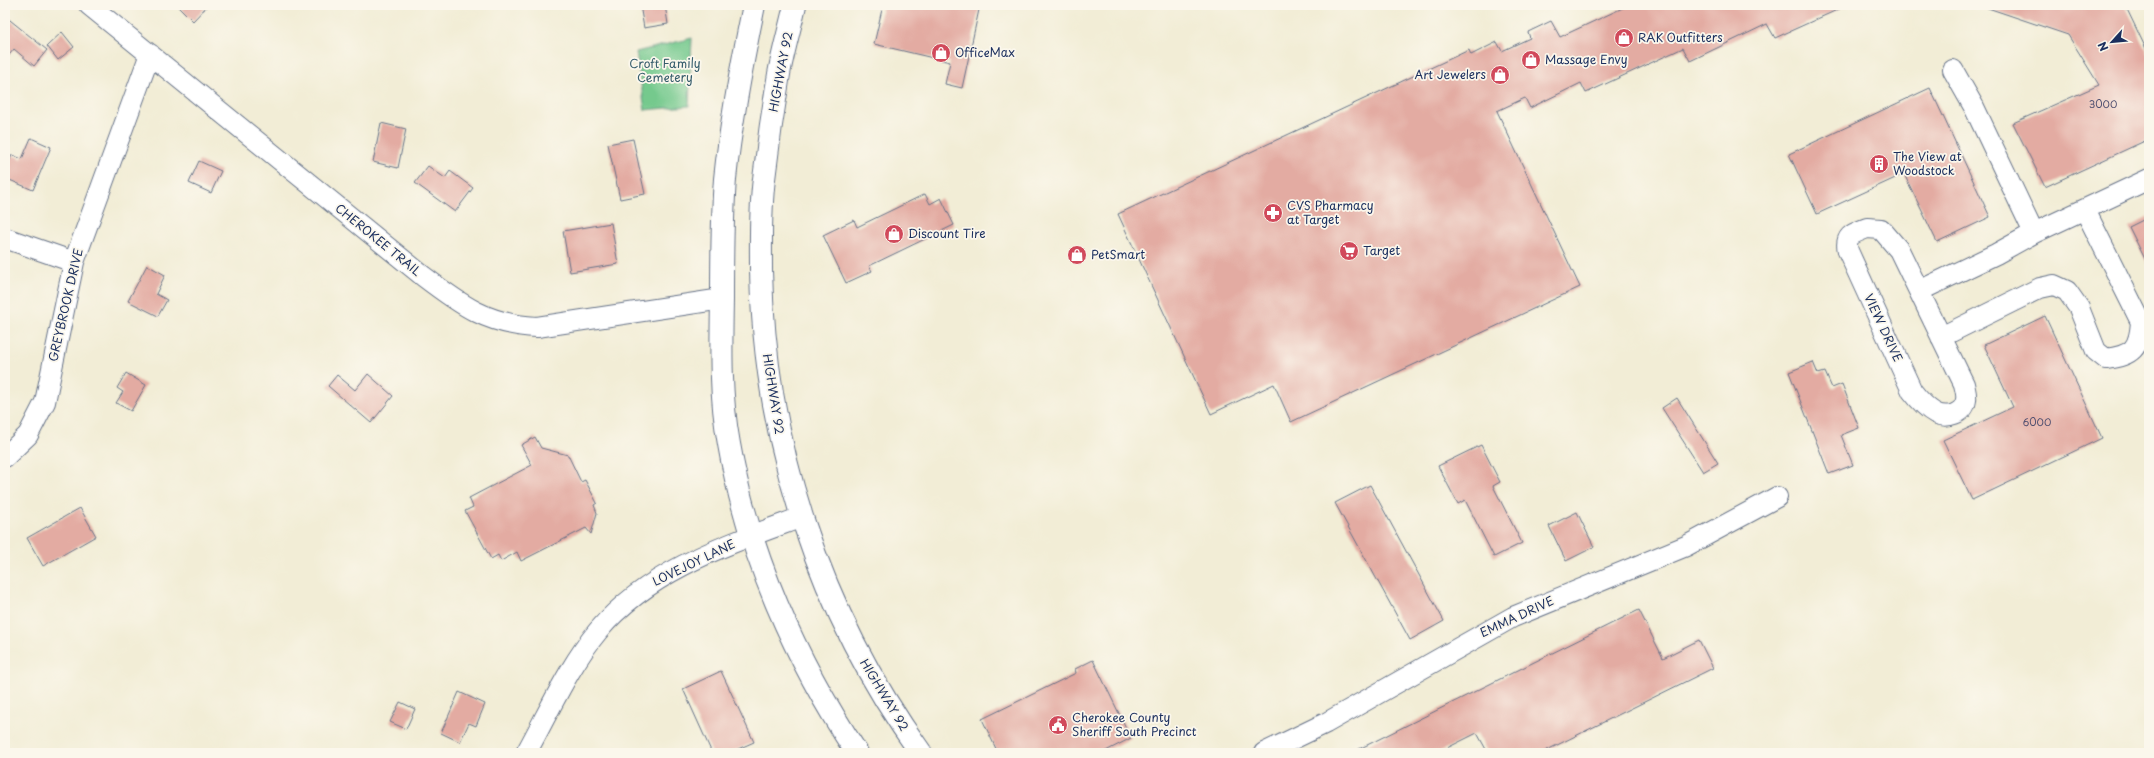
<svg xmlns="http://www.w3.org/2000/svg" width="2154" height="758" viewBox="0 0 2154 758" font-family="'Playpen Sans',sans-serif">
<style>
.green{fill:#75c98d;stroke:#487c76}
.building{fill:#e3aba2}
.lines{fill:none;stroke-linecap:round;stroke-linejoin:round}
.street-casing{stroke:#667288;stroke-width:22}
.primary-casing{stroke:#667288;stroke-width:24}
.street{stroke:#fff;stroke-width:20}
.primary{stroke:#fff;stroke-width:22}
.labels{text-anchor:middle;stroke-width:3.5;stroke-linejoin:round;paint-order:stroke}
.number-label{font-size:10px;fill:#4d4e6f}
.poi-label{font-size:12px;fill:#1b2f5e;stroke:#fbf7ec;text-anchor:start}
.park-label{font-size:12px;fill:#365d6c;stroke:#fbf7ec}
.street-label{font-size:12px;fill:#1b2f5e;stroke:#fbf7ec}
</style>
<rect width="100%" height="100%" fill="#fbf7ec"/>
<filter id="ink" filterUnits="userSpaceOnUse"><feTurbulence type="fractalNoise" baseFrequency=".025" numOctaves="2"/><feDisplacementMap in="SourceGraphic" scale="8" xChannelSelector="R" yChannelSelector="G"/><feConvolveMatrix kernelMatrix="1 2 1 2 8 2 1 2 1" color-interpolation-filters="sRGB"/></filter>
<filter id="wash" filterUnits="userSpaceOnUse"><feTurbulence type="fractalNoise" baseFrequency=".012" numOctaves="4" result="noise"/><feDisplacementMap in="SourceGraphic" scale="16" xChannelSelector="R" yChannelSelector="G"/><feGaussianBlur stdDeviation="0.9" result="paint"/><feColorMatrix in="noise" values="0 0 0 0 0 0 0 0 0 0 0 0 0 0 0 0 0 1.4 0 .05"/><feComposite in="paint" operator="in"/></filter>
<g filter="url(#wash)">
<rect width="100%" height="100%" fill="#f2edd6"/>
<path class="green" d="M 692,38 L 689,106 L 645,110 L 636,52 Z"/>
<g id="blocks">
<path class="building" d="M 177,5 L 208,5 L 193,21 Z
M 640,5 L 665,5 L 668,24 L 644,28 Z
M 883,5 L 980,5 L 962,88 L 945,84 L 950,62 L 874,44 Z
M 1629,5 L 1848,5 L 1775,38 L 1767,24 L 1690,61 L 1683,48 L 1586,93 L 1581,83 L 1530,108 L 1525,98 L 1497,111 L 1580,287 L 1291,422 L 1274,384 L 1211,414 L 1118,214 L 1469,50 L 1471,55 L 1497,42 L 1502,51 L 1530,38 L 1528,32 L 1551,21 L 1560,37 Z
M 1985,5 L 2125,5 L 2149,55 L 2149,139 L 2045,187 L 2013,123 L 2099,85 L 2068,35 L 1985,7 Z
M 5,16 L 47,50 L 34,66 L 14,49 L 5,60 Z
M 62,32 L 74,47 L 58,60 L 47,46 Z
M 1930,88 L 1990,217 L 1937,242 L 1904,174 L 1817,214 L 1789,154 Z
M 381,123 L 406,129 L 398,168 L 373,162 Z
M 31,138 L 51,147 L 33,190 L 5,178 L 5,171 L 12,155 L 22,159 Z
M 633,139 L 645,194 L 620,199 L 608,144 Z
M 199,161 L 221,171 L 211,193 L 189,183 Z
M 428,166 L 445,178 L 450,171 L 473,188 L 455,212 L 415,183 Z
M 925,194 L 930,204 L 941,198 L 954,225 L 869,266 L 872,271 L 846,283 L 823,235 L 854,220 L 857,227 Z
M 2149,217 L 2149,267 L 2129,227 Z
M 611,223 L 618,264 L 570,272 L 563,231 Z
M 147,265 L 165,275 L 156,294 L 167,300 L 158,316 L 128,301 Z
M 2045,316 L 2102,438 L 1972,500 L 1943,440 L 2013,407 L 1984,345 Z
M 1813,362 L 1818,374 L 1825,372 L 1832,388 L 1842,384 L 1859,428 L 1841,435 L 1853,465 L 1829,474 L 1789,372 Z
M 126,373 L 146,385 L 131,411 L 116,403 L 123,392 L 117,388 Z
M 368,374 L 393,396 L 371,423 L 328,386 L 337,375 L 355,390 Z
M 1677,398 L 1718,463 L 1703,472 L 1662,408 Z
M 535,437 L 541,448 L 568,455 L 581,482 L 585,480 L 597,503 L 594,505 L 597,513 L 591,534 L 586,528 L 521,561 L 517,552 L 501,561 L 498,555 L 491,559 L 465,511 L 473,507 L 469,498 L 532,465 L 521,445 Z
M 1481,445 L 1500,482 L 1493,486 L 1522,543 L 1494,557 L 1465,500 L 1458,504 L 1438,466 Z
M 1370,485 L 1444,621 L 1410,640 L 1335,503 Z
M 80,508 L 96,536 L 43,566 L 27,538 Z
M 1577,512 L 1594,547 L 1566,561 L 1549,526 Z
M 1639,610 L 1663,658 L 1699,640 L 1713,668 L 1541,753 L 1488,753 L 1477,733 L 1437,753 L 1351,753 Z
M 1093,660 L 1131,738 L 1102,753 L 998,753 L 982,719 L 1076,673 L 1075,669 Z
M 721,671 L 754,742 L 729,753 L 712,753 L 683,689 Z
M 459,692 L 485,704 L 476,726 L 469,723 L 460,742 L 441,733 Z
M 400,702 L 415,709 L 406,729 L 390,722 Z"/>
</g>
</g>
<g filter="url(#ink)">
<use href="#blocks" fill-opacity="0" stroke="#667288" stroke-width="1"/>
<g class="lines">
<defs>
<path id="street" d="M 89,5 L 423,276 C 461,305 488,325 537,327 L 722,299
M 1953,70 L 1974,107 L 2034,233
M 1867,228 L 1881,229 L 1899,250 L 1964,384 C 1965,389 1967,395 1966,400 C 1964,414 1947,419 1935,413 C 1926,408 1919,400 1912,391 L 1848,251 C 1844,235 1854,233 1867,228 Z
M 5,238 L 74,262
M 1919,291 L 1996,254 L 2034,233 L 2149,179
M 1941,337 L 2040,288 L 2054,285 L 2067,291 L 2079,308 L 2096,351 L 2106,359 C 2133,355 2139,349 2141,322 L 2085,210
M 5,457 L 28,435 L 45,402 L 74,262 L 150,54
M 526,753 C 549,712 568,667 598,631 C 650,569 729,544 802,517
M 1264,753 L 1326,723 L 1513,617 L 1686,546 L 1777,497"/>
<path id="primary" d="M 754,5 C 742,63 731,120 725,179 C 722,219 722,259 722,300 C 721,348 720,397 729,444 C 748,554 796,661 857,753
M 795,5 C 790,28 783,51 779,74 C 773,109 768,144 764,179 C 760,209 761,240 761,270 C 764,443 820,613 921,753"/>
</defs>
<use href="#street" class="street-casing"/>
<use href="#primary" class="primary-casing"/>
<use href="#street" class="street"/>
<use href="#primary" class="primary"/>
</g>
</g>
<defs>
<symbol id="shop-disc" viewBox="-11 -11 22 22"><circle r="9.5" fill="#d1495b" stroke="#fbf7ec"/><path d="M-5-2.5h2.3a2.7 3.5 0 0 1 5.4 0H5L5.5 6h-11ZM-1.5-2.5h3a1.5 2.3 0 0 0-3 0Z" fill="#fff"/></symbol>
<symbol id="building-disc" viewBox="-11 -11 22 22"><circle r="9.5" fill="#d1495b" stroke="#fbf7ec"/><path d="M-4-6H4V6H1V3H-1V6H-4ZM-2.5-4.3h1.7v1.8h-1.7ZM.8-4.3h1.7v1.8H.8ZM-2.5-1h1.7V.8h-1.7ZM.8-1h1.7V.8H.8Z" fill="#fff"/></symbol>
<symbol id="pharmacy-disc" viewBox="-11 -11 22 22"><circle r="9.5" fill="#d1495b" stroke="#fbf7ec"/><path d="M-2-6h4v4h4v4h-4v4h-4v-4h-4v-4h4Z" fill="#fff"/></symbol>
<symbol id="supermarket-disc" viewBox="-11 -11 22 22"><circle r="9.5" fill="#d1495b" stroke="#fbf7ec"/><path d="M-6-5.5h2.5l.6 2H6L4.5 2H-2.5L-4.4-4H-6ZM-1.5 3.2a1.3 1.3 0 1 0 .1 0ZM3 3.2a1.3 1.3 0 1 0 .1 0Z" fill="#fff"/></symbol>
<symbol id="civic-disc" viewBox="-11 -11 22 22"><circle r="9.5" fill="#d1495b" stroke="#fbf7ec"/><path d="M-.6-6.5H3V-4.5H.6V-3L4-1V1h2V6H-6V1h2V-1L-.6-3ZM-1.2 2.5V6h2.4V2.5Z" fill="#fff"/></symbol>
</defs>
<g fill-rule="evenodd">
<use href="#shop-disc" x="1613" y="27" width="22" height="22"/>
<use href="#shop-disc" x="930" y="42" width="22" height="22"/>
<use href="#shop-disc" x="1520" y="49" width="22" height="22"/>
<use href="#shop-disc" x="1489" y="64" width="22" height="22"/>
<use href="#building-disc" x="1868" y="153" width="22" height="22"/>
<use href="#pharmacy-disc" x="1262" y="202" width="22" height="22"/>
<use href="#shop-disc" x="883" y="223" width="22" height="22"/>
<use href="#supermarket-disc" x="1338" y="240" width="22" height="22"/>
<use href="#shop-disc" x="1066" y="244" width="22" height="22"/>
<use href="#civic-disc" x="1047" y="714" width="22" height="22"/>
</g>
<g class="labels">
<g class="number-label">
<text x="2103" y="108">3000</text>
<text x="2037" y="426">6000</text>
</g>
<g class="poi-label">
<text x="1638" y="42">RAK Outfitters</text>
<text x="955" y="57">OfficeMax</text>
<text x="1545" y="64">Massage Envy</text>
<text x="1486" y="79" text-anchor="end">Art Jewelers</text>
<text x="1893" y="161">The View at<tspan x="1893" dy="14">Woodstock</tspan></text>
<text x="1287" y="210">CVS Pharmacy<tspan x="1287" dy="14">at Target</tspan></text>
<text x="908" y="238">Discount Tire</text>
<text x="1363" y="255">Target</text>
<text x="1091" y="259">PetSmart</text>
<text x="1072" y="722">Cherokee County<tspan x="1072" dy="14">Sheriff South Precinct</tspan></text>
</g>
<g class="park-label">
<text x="665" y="68">Croft Family<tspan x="665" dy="14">Cemetery</tspan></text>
</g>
<g class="street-label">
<text transform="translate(781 72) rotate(-79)" y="4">HIGHWAY 92</text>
<text transform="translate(378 240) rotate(39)" y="4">CHEROKEE TRAIL</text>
<text transform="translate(66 305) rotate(-77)" y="4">GREYBROOK DRIVE</text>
<text transform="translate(1883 328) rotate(65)" y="4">VIEW DRIVE</text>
<text transform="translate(773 394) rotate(81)" y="4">HIGHWAY 92</text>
<text transform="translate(694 563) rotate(-26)" y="4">LOVEJOY LANE</text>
<text transform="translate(1517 617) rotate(-25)" y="4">EMMA DRIVE</text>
<text transform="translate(884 695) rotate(59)" y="4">HIGHWAY 92</text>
</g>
</g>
<rect width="2154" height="758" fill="none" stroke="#fbf7ec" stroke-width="20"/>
<g transform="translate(2112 42) rotate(243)" stroke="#fbf7ec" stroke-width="3" paint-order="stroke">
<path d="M0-3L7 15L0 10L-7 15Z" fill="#1b2f5e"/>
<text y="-6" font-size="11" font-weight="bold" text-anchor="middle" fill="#1b2f5e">N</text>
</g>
</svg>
